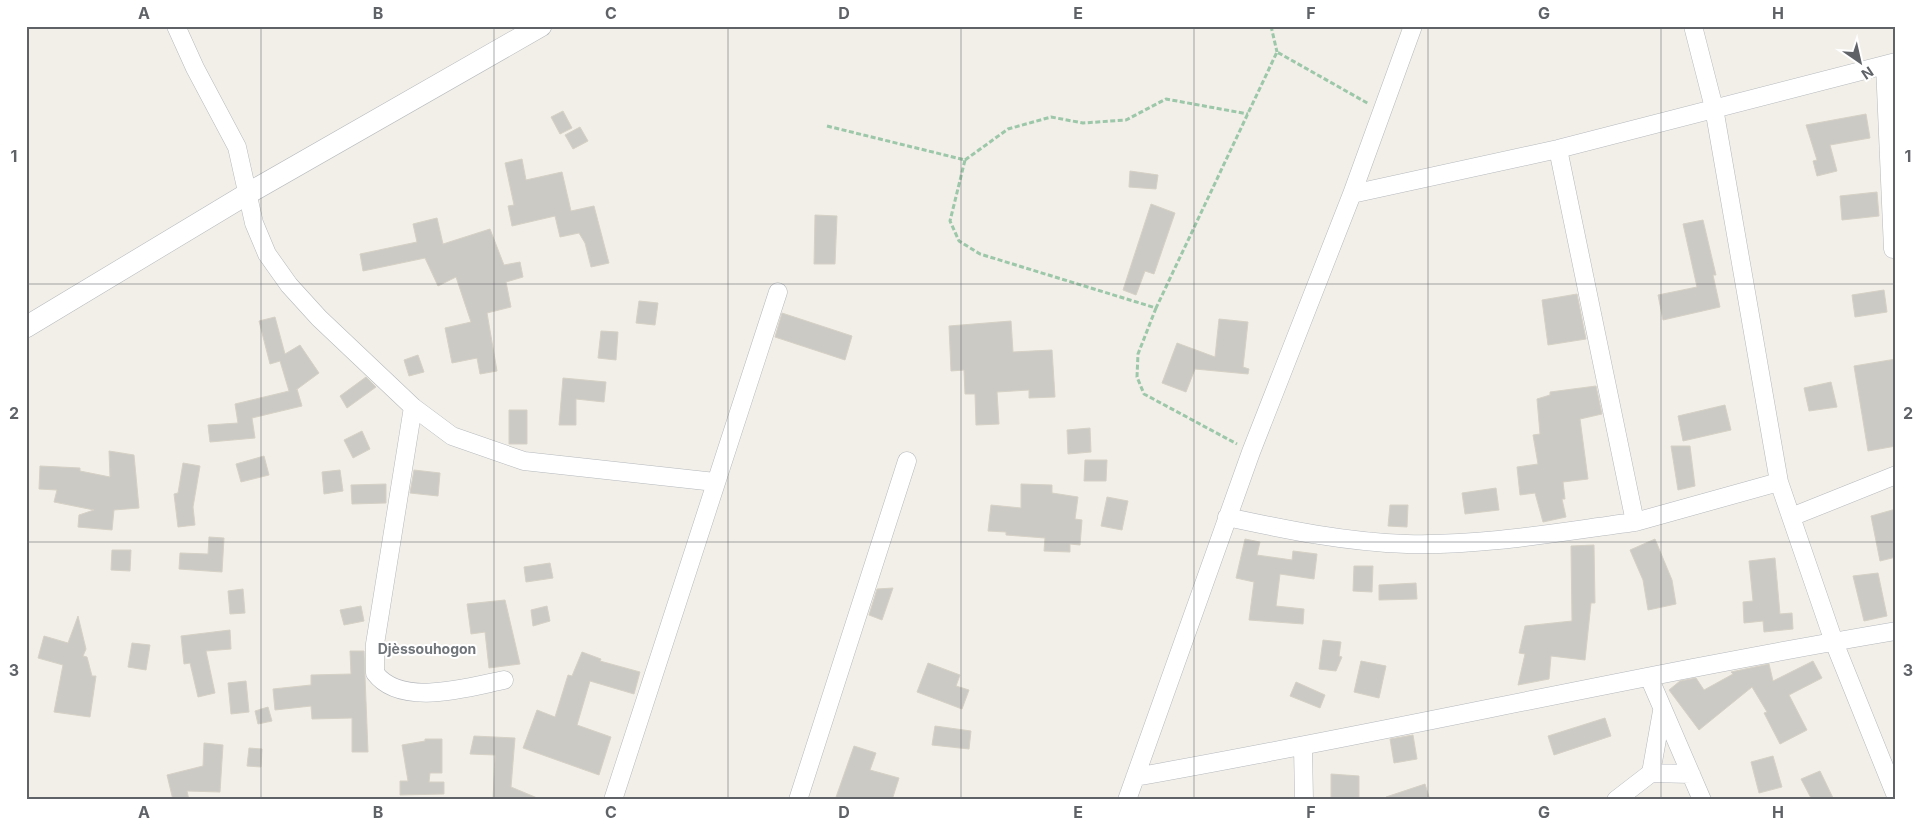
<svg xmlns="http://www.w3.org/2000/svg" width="1922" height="826" viewBox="0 0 1922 826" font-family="Inter,sans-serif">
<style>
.building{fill:#cccac5;stroke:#d6d1c6}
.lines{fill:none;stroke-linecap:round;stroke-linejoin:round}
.minor-casing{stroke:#b5b8bc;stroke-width:19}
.tertiary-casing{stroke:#b5b8bc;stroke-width:22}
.path{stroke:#9cc7a9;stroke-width:3;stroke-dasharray:5 2.5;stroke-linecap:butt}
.minor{stroke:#fff;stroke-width:18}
.tertiary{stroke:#fff;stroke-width:21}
.grid{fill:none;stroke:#5f6368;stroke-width:1;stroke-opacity:0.55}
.labels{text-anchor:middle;stroke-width:4;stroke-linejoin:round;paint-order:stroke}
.neighbourhood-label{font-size:14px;font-weight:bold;fill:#70757a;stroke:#fff}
.neatline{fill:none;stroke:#5f6368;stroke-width:2}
.grid-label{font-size:16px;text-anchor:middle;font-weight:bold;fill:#5f6368}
</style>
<rect width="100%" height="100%" fill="#f1efe8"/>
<path class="building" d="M 563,111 L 572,128 L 560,134 L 551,117 Z
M 1866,114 L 1870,138 L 1830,145 L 1837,171 L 1817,176 L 1813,161 L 1817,160 L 1806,125 Z
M 580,127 L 588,141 L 573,149 L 565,135 Z
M 522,159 L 526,180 L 562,172 L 571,211 L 594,206 L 609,263 L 591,267 L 585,243 L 579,233 L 560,237 L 555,216 L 512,226 L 508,206 L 514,205 L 505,163 Z
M 1130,171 L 1158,175 L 1156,189 L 1129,187 Z
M 1877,192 L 1879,216 L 1842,220 L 1840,196 Z
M 1151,204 L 1175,213 L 1154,274 L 1145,271 L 1136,295 L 1123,290 Z
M 815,215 L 837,216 L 835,264 L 814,264 Z
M 437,218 L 443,244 L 490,229 L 504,265 L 520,262 L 523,277 L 506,282 L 511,307 L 487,313 L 497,371 L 480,374 L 477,358 L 452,363 L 445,328 L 471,322 L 456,277 L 438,286 L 425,258 L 363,271 L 360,254 L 417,242 L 413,224 Z
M 1703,220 L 1716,275 L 1713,275 L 1720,307 L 1663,320 L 1658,295 L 1697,287 L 1683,224 Z
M 1884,290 L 1887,312 L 1855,317 L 1852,295 Z
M 1577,294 L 1586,339 L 1548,345 L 1542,300 Z
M 639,301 L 658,303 L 655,325 L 636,323 Z
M 782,313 L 852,336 L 845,360 L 775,337 Z
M 275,317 L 285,354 L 300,345 L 319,373 L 296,390 L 297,389 L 302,406 L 252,418 L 255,438 L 210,442 L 208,425 L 238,423 L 235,404 L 289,391 L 280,361 L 270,364 L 259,321 Z
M 1219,319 L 1248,322 L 1243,367 L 1249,369 L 1248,374 L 1195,369 L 1186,392 L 1162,383 L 1177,343 L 1215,357 Z
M 1011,321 L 1013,352 L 1052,350 L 1055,397 L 1029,398 L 1029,390 L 997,392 L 999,424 L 976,425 L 975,394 L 965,394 L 964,370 L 951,371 L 949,326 Z
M 601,331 L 618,332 L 616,360 L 598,358 Z
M 418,355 L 424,372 L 409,376 L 404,360 Z
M 1896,359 L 1896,446 L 1868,451 L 1854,366 Z
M 366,377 L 376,387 L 347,408 L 340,396 Z
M 563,378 L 606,382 L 604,402 L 576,399 L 576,425 L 559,425 Z
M 1831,382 L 1837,407 L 1809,411 L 1804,388 Z
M 1596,386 L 1602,414 L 1580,419 L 1588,479 L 1563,482 L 1565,499 L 1562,499 L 1566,517 L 1543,522 L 1535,493 L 1520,495 L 1517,467 L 1538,464 L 1533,435 L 1540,434 L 1537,399 L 1550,395 L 1550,392 Z
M 1725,405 L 1731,430 L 1683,441 L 1678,416 Z
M 509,410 L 527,410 L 527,444 L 509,444 Z
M 1090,428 L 1091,452 L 1068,454 L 1067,430 Z
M 362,431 L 370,449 L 353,458 L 344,440 Z
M 1671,446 L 1690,446 L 1695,486 L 1678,490 Z
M 109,451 L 134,455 L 139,508 L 114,510 L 112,530 L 78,527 L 79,515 L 94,510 L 54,502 L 57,490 L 39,489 L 40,466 L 80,468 L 80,471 L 110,477 Z
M 264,456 L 269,475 L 241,482 L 236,464 Z
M 1085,460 L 1107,460 L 1106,481 L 1084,481 Z
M 183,463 L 200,466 L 193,507 L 195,525 L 178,527 L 174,494 L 178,493 Z
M 340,470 L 343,491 L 324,494 L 322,472 Z
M 414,470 L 440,473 L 438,496 L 410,493 Z
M 386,484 L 386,503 L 352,504 L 351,485 Z
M 1021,484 L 1052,485 L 1052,493 L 1078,497 L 1075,519 L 1082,520 L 1080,545 L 1070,544 L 1070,552 L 1044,551 L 1045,538 L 1006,535 L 1006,532 L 988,531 L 991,505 L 1021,508 Z
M 1496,488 L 1499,510 L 1465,514 L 1462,493 Z
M 1107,497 L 1128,501 L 1122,530 L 1101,526 Z
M 1390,505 L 1408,505 L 1407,527 L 1388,526 Z
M 1896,509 L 1896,557 L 1880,561 L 1871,516 Z
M 209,537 L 224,538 L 222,572 L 179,569 L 180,553 L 208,554 Z
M 1245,539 L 1260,542 L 1257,555 L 1292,560 L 1293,551 L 1317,554 L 1314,579 L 1280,574 L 1276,606 L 1304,609 L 1303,624 L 1249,620 L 1254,582 L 1236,578 Z
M 1655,539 L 1672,580 L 1676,604 L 1648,610 L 1643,580 L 1630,550 Z
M 1594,545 L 1595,603 L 1591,603 L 1585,660 L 1551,656 L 1549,679 L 1518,685 L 1525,654 L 1519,653 L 1525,626 L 1572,621 L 1571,546 Z
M 112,550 L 131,550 L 130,571 L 111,570 Z
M 1775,558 L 1780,614 L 1792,613 L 1793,629 L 1764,632 L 1763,621 L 1744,623 L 1743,602 L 1753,601 L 1749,561 Z
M 550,563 L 553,578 L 526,582 L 524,567 Z
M 1354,566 L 1373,566 L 1372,592 L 1353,591 Z
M 1878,573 L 1887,616 L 1864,621 L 1853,576 Z
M 1416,583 L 1417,599 L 1379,600 L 1379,585 Z
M 893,588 L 882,620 L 869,615 L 877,589 Z
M 243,589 L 245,613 L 230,614 L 228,591 Z
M 505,600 L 520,664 L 489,668 L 485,632 L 471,634 L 467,604 Z
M 361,606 L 364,621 L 344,625 L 340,610 Z
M 547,606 L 550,621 L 533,626 L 531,610 Z
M 78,616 L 86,649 L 83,656 L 87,657 L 92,676 L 96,676 L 90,717 L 54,712 L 63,665 L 38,658 L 44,636 L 68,643 Z
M 230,630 L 231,649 L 206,651 L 215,693 L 198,697 L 190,663 L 184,664 L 181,636 Z
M 1323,640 L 1341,642 L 1339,656 L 1342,657 L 1336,671 L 1319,669 Z
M 132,643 L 150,645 L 146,670 L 128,667 Z
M 350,651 L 364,651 L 368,752 L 352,752 L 352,718 L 312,719 L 311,706 L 275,710 L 273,689 L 311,685 L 311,675 L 351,674 Z
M 582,652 L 601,659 L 600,661 L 640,672 L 634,694 L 590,681 L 577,725 L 611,737 L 599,775 L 523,748 L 537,710 L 555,717 L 568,675 L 572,676 Z
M 1361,661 L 1386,666 L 1379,698 L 1354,692 Z
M 1813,661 L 1822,678 L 1789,695 L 1807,730 L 1780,744 L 1764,713 L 1767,712 L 1752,687 L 1699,730 L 1669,690 L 1680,681 L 1696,678 L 1704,690 L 1733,674 L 1731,672 L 1769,664 L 1773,681 Z
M 928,663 L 960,675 L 956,686 L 969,690 L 962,709 L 917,692 Z
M 246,681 L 249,712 L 231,714 L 228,683 Z
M 1296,682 L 1325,695 L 1320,708 L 1290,696 Z
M 268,707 L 272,721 L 258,724 L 255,711 Z
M 1605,718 L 1611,736 L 1554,755 L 1548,736 Z
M 935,726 L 971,731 L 969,749 L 932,745 Z
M 1413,735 L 1417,759 L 1394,763 L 1390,739 Z
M 474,736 L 515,738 L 511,787 L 542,800 L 493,800 L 495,755 L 470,754 Z
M 425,739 L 442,739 L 442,773 L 430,773 L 429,782 L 444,782 L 444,794 L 400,795 L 400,781 L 408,781 L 402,745 L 425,741 Z
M 204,743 L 223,745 L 220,792 L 187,791 L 189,800 L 173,800 L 167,775 L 203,766 Z
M 854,746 L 876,753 L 870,770 L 899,778 L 892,800 L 835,800 Z
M 249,748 L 262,749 L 261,767 L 247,766 Z
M 1773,756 L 1782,787 L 1759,793 L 1751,762 Z
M 1820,771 L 1834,800 L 1812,800 L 1801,779 Z
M 1331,774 L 1359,776 L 1359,800 L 1331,800 Z
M 1425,784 L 1430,800 L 1387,800 L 1386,797 Z"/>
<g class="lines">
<defs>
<path id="minor" d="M 176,26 L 195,68 L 237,147 L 254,223 L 267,254 L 289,285 L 319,318 L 413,407 L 452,436 L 524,461 L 715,482
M 1693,26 L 1714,108 L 1779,482 L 1834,642 L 1896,796
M 1885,65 L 1893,249
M 1558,149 L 1635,522 L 1779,482
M 1352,194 L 1413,26
M 413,407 L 375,644 L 375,673 C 401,708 469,687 504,680
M 1227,517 C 1287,530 1346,542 1407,544 C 1484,546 1559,532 1635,522
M 1791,517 L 1896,475
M 1649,677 L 1702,800
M 1303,747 L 1304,800
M 1651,773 L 1691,774
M 1135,777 C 1390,732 1641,674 1896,631
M 613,800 L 778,292
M 798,800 L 907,461
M 1127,800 L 1251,452 L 1352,194 L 1558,149 L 1896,62
M 1616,800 L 1651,773 L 1662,711"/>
<path id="tertiary" d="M 26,327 L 247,194 L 541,26"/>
</defs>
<use href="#minor" class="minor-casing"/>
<use href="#tertiary" class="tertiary-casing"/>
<path class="path" d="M 1271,26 L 1277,52
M 827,126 L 965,160 L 950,221 L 959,241 L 980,254 L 1156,308 L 1277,52 L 1369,104
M 965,160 L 1008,129 L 1051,117 L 1083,123 L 1126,120 L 1166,99 L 1248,114
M 1156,308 L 1138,354 L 1137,377 L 1144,394 L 1237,444"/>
<use href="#minor" class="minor"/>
<use href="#tertiary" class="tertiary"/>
</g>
<path class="grid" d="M 261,26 L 261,800M 494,26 L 494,800M 728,26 L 728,800M 961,26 L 961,800M 1194,26 L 1194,800M 1428,26 L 1428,800M 1661,26 L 1661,800M 26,284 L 1896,284M 26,542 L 1896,542"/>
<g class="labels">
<g class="neighbourhood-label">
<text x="427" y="654">Djèssouhogon</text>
</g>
</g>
<rect width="1922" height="826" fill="none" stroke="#ffffff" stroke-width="55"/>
<g transform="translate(1860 62) rotate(146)" stroke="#ffffff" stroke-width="4" paint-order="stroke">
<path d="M0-4L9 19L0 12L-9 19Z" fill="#5f6368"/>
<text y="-8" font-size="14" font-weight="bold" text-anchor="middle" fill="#5f6368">N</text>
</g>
<rect x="28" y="28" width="1866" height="770" class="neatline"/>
<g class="grid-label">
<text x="144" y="19">A</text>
<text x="378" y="19">B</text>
<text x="611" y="19">C</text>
<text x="844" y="19">D</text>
<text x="1078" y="19">E</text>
<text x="1311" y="19">F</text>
<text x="1544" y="19">G</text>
<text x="1778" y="19">H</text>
<text x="14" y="162">1</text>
<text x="1908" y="162">1</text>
<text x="14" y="419">2</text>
<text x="1908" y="419">2</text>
<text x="14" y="676">3</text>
<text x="1908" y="676">3</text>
<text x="144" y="818">A</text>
<text x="378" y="818">B</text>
<text x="611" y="818">C</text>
<text x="844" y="818">D</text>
<text x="1078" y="818">E</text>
<text x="1311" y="818">F</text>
<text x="1544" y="818">G</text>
<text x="1778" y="818">H</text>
</g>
</svg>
